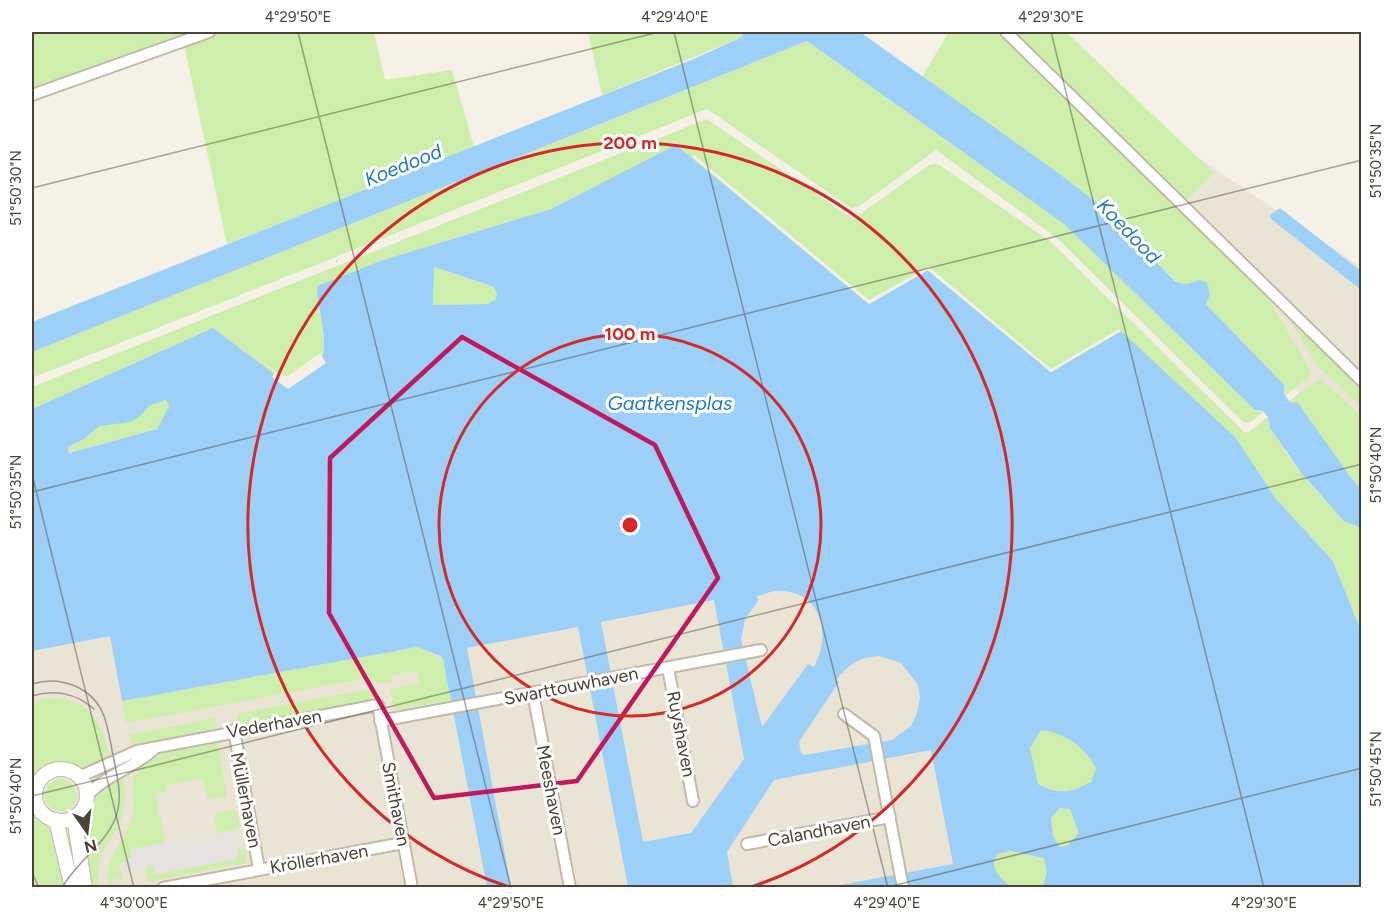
<svg xmlns="http://www.w3.org/2000/svg" width="1393" height="919" viewBox="0 0 1393 919" font-family="Figtree,sans-serif">
<style>
.residential{fill:#eae4d5}
.green{fill:#ceeeac}
.parking{fill:#e6e3df}
.water{fill:#9dd0f8;fill-rule:evenodd}
.pier{fill:#f5f1e7}
.lines{fill:none;stroke-linecap:round;stroke-linejoin:round}
.minor-casing{stroke:#c2baa9;stroke-width:14}
.tertiary-casing{stroke:#c2baa9;stroke-width:16}
.minor{stroke:#fff;stroke-width:10}
.tertiary{stroke:#fff;stroke-width:14}
.tram{stroke:#979797;stroke-width:1.5}
.marked{fill:none;stroke:#c2185b;stroke-width:4.5;stroke-linejoin:round}
.ticks{fill:none;stroke:#494235;stroke-width:1.5;stroke-opacity:0.45}
.ring{fill:none;stroke:#d62828;stroke-width:3}
.labels{text-anchor:middle;stroke-width:6;stroke-linejoin:round;paint-order:stroke}
.street-label{font-size:18px;fill:#494235;stroke:#fff}
.water-label{font-size:20px;font-style:italic;fill:#2279c1;stroke:#fff}
.centre{fill:#d62828;stroke:#fff;stroke-width:3}
.ring-label{font-size:18px;text-anchor:middle;font-weight:bold;fill:#d62828;stroke:#fff;stroke-width:6;stroke-linejoin:round;paint-order:stroke}
.neatline{fill:none;stroke:#494235;stroke-width:2}
.ticks-label{font-size:15px;text-anchor:middle;fill:#494235}
</style>
<rect width="100%" height="100%" fill="#f5f1e7"/>
<path class="residential" d="M 1185,149 L 1361,267 L 1361,488 L 1359,465 L 1125,185 Z
M 733,460 L 1361,887 L 32,887 L 32,612 Z"/>
<path class="green" d="M 32,32 L 195,32 L 32,90 Z
M 222,32 L 374,32 L 385,80 L 452,70 L 474,147 L 227,244 L 184,45 Z
M 588,32 L 743,32 L 742,37 L 602,95 Z
M 949,32 L 999,32 L 1265,293 L 1310,370 L 1310,376 L 1285,396 L 1283,385 L 1206,304 L 1200,280 L 1187,284 L 1177,282 L 1105,209 L 1057,172 L 922,77 Z
M 1014,32 L 1066,32 L 1214,173 L 1187,200 Z
M 807,41 L 1064,224 L 1255,410 L 1264,412 L 1249,423 L 1243,422 L 1058,239 L 936,150 L 858,207 L 851,208 L 707,109 L 32,378 L 32,352 Z
M 707,119 L 853,219 L 929,165 L 938,164 L 1050,241 L 1244,432 L 1249,432 L 1268,417 C 1273,445 1335,519 1361,528 L 1361,631 L 1333,561 L 1276,499 L 1236,438 L 1051,372 L 928,270 L 869,304 L 676,146 L 551,209 L 383,260 L 317,286 C 316,310 327,331 323,355 L 281,380 L 213,328 L 32,409 L 32,387 Z
M 434,267 L 494,287 L 497,295 L 495,300 L 488,304 L 433,305 Z
M 1287,315 L 1361,388 L 1361,406 L 1318,366 Z
M 1322,380 L 1361,415 L 1361,489 L 1289,401 L 1316,381 Z
M 166,400 L 169,406 L 157,429 L 69,453 L 68,447 L 84,439 L 100,426 L 139,417 L 149,406 Z
M 417,647 L 443,659 L 451,700 L 394,710 L 390,690 L 419,683 L 418,673 L 409,671 L 392,676 L 391,682 L 381,683 L 366,678 L 126,723 L 122,701 Z
M 366,690 L 371,690 L 374,700 L 237,725 L 236,719 L 241,713 Z
M 45,698 C 92,696 100,721 111,760 L 83,770 L 56,765 L 32,776 L 32,702 Z
M 215,718 L 217,728 L 161,739 L 133,747 L 129,735 Z
M 1041,730 C 1064,732 1086,748 1096,768 L 1091,782 C 1071,793 1058,795 1038,784 L 1030,748 Z
M 217,739 L 227,796 L 208,799 L 203,778 L 166,785 L 167,792 L 156,794 L 165,843 L 131,849 L 130,861 L 120,864 L 122,878 L 112,880 L 114,887 L 109,888 C 104,854 123,847 132,818 C 136,805 134,790 132,776 L 138,773 L 136,769 L 173,748 Z
M 122,776 C 124,787 126,798 124,809 C 117,842 93,847 98,887 L 88,888 L 81,820 L 97,791 Z
M45 795a16 16 0 1 1 32 0a16 16 0 1 1-32 0Z
M 32,805 L 46,823 L 53,827 L 68,887 L 32,887 Z
M 1060,808 L 1070,809 L 1079,833 L 1067,846 L 1060,847 L 1053,837 L 1051,818 Z
M 236,809 L 240,827 L 217,834 L 214,814 Z
M 245,849 L 247,863 L 148,882 L 145,868 L 154,866 L 155,874 L 238,858 L 237,850 Z
M 1011,851 L 1044,858 L 1047,871 L 1043,887 C 1022,887 993,889 994,861 L 997,854 Z"/>
<path class="parking" d="M 233,831 L 238,859 L 155,874 L 153,866 L 121,872 L 120,863 L 130,861 L 132,857 L 131,849 Z"/>
<path class="water" d="M 743,32 L 860,32 L 1057,172 L 1105,209 L 1176,282 L 1187,284 L 1200,280 L 1207,283 L 1210,294 L 1206,304 L 1284,385 L 1284,394 L 1290,402 L 1298,403 L 1349,475 L 1361,489 L 1361,528 L 1344,521 L 1302,474 L 1270,428 L 1268,417 L 1263,411 L 1255,410 L 1064,224 L 807,41 L 32,352 L 32,322 L 696,58 L 742,37 Z
M 676,145 L 869,304 L 927,270 L 1051,372 L 1121,331 L 1236,438 L 1276,499 L 1333,561 L 1361,631 L 1361,887 L 1043,887 L 1047,871 L 1044,858 L 1011,851 L 997,854 C 989,870 1000,878 1012,887 L 830,887 L 953,864 L 931,750 L 774,780 L 727,852 L 733,887 L 628,887 L 578,627 L 467,648 L 511,887 L 487,887 L 443,659 L 440,656 L 417,647 L 122,701 L 110,636 L 32,651 L 32,409 L 213,328 L 282,380 L 323,355 C 327,331 317,310 317,286 L 383,260 L 551,209 ZM 434,267 L 494,287 L 497,295 L 495,300 L 488,304 L 433,305 ZM 166,400 L 169,406 L 157,429 L 69,453 L 68,447 L 84,439 L 100,426 L 130,422 L 139,417 L 149,406 ZM 774,591 C 820,588 833,632 814,667 L 808,664 L 762,727 L 741,640 L 745,619 L 758,601 L 757,596 ZM 714,600 L 744,759 L 691,833 L 643,842 L 601,622 ZM 879,656 L 901,663 L 918,685 L 920,697 L 917,713 L 911,726 L 892,740 L 804,755 L 801,753 L 799,742 L 839,682 L 836,680 C 848,664 860,657 879,656 ZM 1041,730 C 1064,732 1086,748 1096,768 L 1091,782 C 1071,793 1059,795 1038,784 L 1030,748 ZM 1060,808 L 1070,809 L 1079,833 L 1067,846 L 1060,847 L 1053,836 L 1051,818 Z
M 1280,208 L 1361,271 L 1361,290 L 1270,218 L 1271,214 Z"/>
<path class="pier" d="M 694,155 L 869,300 L 929,267 L 1051,369 L 1119,329 L 1121,331 L 1051,372 L 928,270 L 869,304 L 692,157 Z
M 320,353 L 326,363 L 288,389 L 272,377 L 275,372 L 252,354 L 282,376 L 288,376 Z"/>
<g class="lines">
<defs>
<path id="minor" d="M 1006,32 L 1362,381
M 32,95 L 209,32
M 668,668 L 693,801
M 533,693 L 570,888
M 844,714 L 874,736 L 903,888
M 380,721 L 761,650
M 234,730 L 259,869
M 79,777 L 137,751 L 378,705 L 412,888
M 87,796 C 105,775 134,768 154,749
M 747,844 L 890,817
M 163,888 L 403,843"/>
<path id="tertiary" d="M35 795a26 26 0 1 1 52 0a26 26 0 1 1-52 0Z
M 74,817 L 85,888
M 56,820 L 72,888"/>
</defs>
<use href="#minor" class="minor-casing"/>
<use href="#tertiary" class="tertiary-casing"/>
<use href="#minor" class="minor"/>
<use href="#tertiary" class="tertiary"/>
<path class="tram" d="M 32,684 C 60,675 93,687 104,716 C 109,730 111,746 114,760 C 118,780 123,800 115,819 C 104,846 76,862 62,888
M 32,696 C 54,689 76,693 94,709
M 32,872 L 39,888"/>
</g>
<path class="marked" d="M 462,337 L 655,445 L 718,578 L 577,781 L 434,798 L 329,613 L 330,458 Z"/>
<path class="ticks" d="M 298,32 L 511,888M 674,32 L 888,888M 1051,32 L 1264,888M 32,188 L 659,32M 32,474 L 134,888M 32,492 L 1362,160M 32,796 L 1362,464M 884,888 L 1362,768"/>
<g class="ring">
<circle cx="630" cy="525" r="191"/>
<path d="M509 887A382 382 0 1 1 751 887"/>
</g>
<g class="labels">
<g class="street-label">
<text transform="translate(571 686) rotate(-11)" y="6">Swarttouwhaven</text>
<text transform="translate(274 724) rotate(-10)" y="6">Vederhaven</text>
<text transform="translate(681 734) rotate(79)" y="6">Ruyshaven</text>
<text transform="translate(551 790) rotate(79)" y="6">Meeshaven</text>
<text transform="translate(246 800) rotate(79)" y="6">Müllerhaven</text>
<text transform="translate(396 804) rotate(79)" y="6">Smithaven</text>
<text transform="translate(819 831) rotate(-11)" y="6">Calandhaven</text>
<text transform="translate(319 859) rotate(-10)" y="6">Kröllerhaven</text>
</g>
<g class="water-label">
<text transform="translate(403 165) rotate(-22)" y="7">Koedood</text>
<text transform="translate(1129 231) rotate(46)" y="7">Koedood</text>
<text x="670" y="410">Gaatkensplas</text>
</g>
</g>
<circle cx="630" cy="525" r="9" class="centre"/>
<g class="ring-label">
<text x="630" y="149">200 m</text>
<text x="630" y="340">100 m</text>
</g>
<rect width="1393" height="919" fill="none" stroke="#ffffff" stroke-width="66"/>
<g transform="translate(87 832) rotate(166)" stroke="#ffffff" stroke-width="4.5" paint-order="stroke">
<path d="M0-4.5L10 22L0 15L-10 22Z" fill="#494235"/>
<text y="-9" font-size="16" font-weight="bold" text-anchor="middle" fill="#494235">N</text>
</g>
<rect x="33" y="33" width="1327" height="853" class="neatline"/>
<g class="ticks-label">
<text x="298" y="22">4°29'50"E</text>
<text x="675" y="22">4°29'40"E</text>
<text x="1051" y="22">4°29'30"E</text>
<text transform="translate(1376 161) rotate(-90)" y="5">51°50'35"N</text>
<text transform="translate(16 188) rotate(-90)" y="5">51°50'30"N</text>
<text transform="translate(1376 465) rotate(-90)" y="5">51°50'40"N</text>
<text transform="translate(16 492) rotate(-90)" y="5">51°50'35"N</text>
<text transform="translate(1376 769) rotate(-90)" y="5">51°50'45"N</text>
<text transform="translate(16 796) rotate(-90)" y="5">51°50'40"N</text>
<text x="134" y="908">4°30'00"E</text>
<text x="511" y="908">4°29'50"E</text>
<text x="887" y="908">4°29'40"E</text>
<text x="1264" y="908">4°29'30"E</text>
</g>
</svg>
